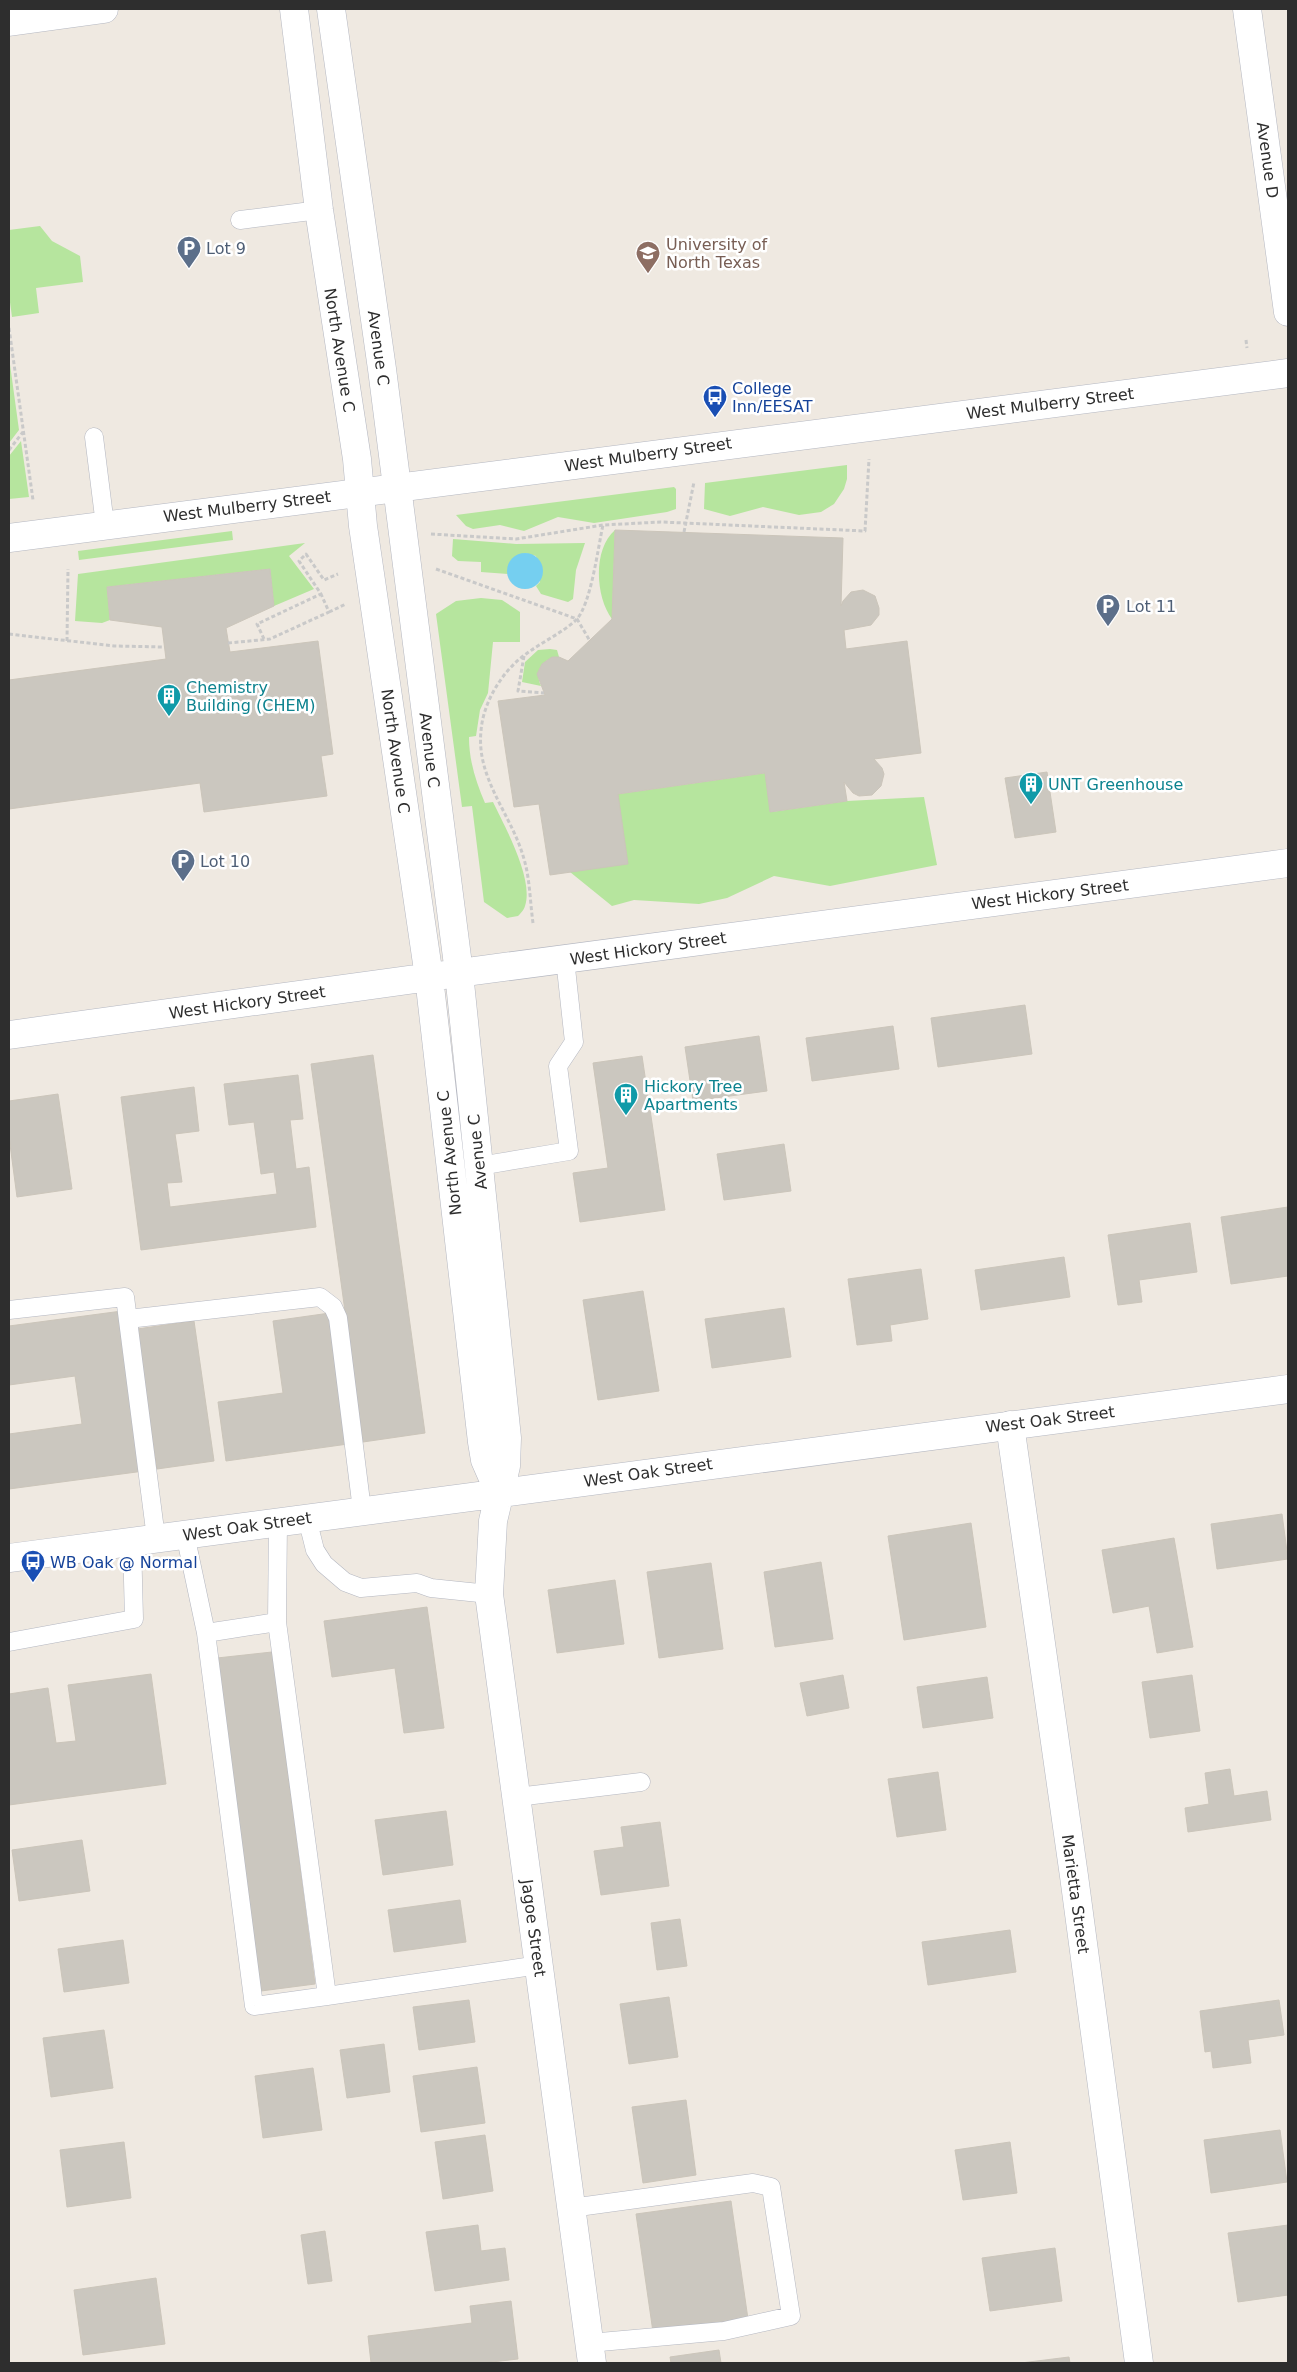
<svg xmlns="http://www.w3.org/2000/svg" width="1297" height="2372" viewBox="0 0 1297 2372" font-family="'DejaVu Sans',sans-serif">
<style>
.green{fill:#b6e59e}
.water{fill:#75cff0}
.building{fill:#cbc7bf;stroke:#cbc5ba}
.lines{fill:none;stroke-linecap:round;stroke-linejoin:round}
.lane-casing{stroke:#b4b7c1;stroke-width:19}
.street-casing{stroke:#b4b7c1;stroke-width:29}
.secondary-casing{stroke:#b4b7c1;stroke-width:29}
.path{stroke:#c9c9c9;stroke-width:3;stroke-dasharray:4 2.5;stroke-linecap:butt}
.lane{stroke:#fff;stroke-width:18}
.street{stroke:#fff;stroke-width:28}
.secondary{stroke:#fff;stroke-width:28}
.labels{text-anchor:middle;stroke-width:5;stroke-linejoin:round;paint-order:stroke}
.street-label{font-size:16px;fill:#2e2e2e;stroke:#fff}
.education-label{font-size:16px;fill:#785e54;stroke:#fff;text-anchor:start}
.service-label{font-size:16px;fill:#4e5e75;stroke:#fff;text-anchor:start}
.transit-label{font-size:16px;fill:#164399;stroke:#fff;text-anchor:start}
.culture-label{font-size:16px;fill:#0d838f;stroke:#fff;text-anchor:start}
</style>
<rect width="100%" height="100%" fill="#efe9e1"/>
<path class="green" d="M 40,226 L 52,241 L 80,256 L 83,282 L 36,288 L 39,313 L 12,317 L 9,295 L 9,230 Z
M 9,357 L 19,430 L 9,443 Z
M 21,441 L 29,497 L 9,499 L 9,456 Z
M 847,465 L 847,479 L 844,489 L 834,504 L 821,512 L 799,515 L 763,507 L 730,516 L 704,509 L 705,483 Z
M 674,487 L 676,489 L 676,509 L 667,512 L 594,523 L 558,517 L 524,531 L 500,525 L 473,529 L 466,526 L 456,515 Z
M 615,530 L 612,619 C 595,596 593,549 615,530 Z
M 232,531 L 233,540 L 79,560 L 78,551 Z
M 453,539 L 516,544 L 585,543 L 576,570 L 573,599 L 568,602 L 541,594 L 536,586 L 540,582 L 536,556 L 525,553 L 510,562 L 508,574 L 481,572 L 481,562 L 458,561 L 452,556 Z
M 305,543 L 289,556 L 314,589 L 274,606 L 270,569 L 107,587 L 110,620 L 102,623 L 75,621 L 78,574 Z
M 481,598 L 502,600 L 520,612 L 520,642 L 493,642 L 488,693 L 480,710 L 476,736 L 469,737 C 469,761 476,782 485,803 L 493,802 C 505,827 534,879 525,906 C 524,910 520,914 518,916 L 507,918 L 484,902 L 472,806 L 462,807 L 436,614 L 456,601 Z
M 550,649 L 557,650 L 559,657 C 542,658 534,671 541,686 L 522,682 L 525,662 L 538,650 Z
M 765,773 L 771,812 L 847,801 L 924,797 L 937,865 L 830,886 L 774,876 L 727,898 L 699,904 L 634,900 L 612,906 L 570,872 L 618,794 Z"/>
<path class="water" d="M507 571a18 18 0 1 1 36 0a18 18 0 1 1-36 0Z"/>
<path class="building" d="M 615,530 L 843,538 L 841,606 L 843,601 L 851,592 L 863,590 L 875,596 L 879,608 L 879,615 L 871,625 L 844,630 L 846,649 L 907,641 L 921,753 L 874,759 L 882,768 L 884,774 L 881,786 L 872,795 L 859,796 L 853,793 L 844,782 L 847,801 L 770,812 L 765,773 L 618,794 L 628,864 L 550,875 L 539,804 L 514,807 L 498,701 L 545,695 L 537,674 L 542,664 L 552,657 L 559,657 L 568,661 L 612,619 Z
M 270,569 L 274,606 L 226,628 L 230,652 L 318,641 L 333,754 L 321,756 L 327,796 L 204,812 L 200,783 L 9,809 L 9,680 L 166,659 L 162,627 L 110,620 L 107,587 Z
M 1047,772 L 1056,832 L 1015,838 L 1005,778 Z
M 1025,1005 L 1032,1054 L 938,1067 L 931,1018 Z
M 893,1026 L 899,1069 L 812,1081 L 806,1038 Z
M 759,1036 L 767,1091 L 693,1101 L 685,1047 Z
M 373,1055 L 425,1433 L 363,1442 L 311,1064 Z
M 642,1056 L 665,1210 L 580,1222 L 573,1173 L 608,1168 L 593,1063 Z
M 298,1075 L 303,1119 L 290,1120 L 296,1169 L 309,1167 L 316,1227 L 141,1250 L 121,1097 L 194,1087 L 199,1131 L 175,1134 L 182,1182 L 167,1183 L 170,1207 L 277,1194 L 274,1172 L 261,1174 L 254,1122 L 229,1125 L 224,1084 Z
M 58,1094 L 72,1189 L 17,1197 L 9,1137 L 9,1101 Z
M 784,1144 L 791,1191 L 724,1200 L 717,1154 Z
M 1288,1207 L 1288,1276 L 1231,1284 L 1221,1217 Z
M 1190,1223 L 1197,1272 L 1139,1280 L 1142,1302 L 1118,1305 L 1108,1235 Z
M 1064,1257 L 1070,1297 L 981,1310 L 975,1270 Z
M 921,1269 L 928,1319 L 890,1325 L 892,1341 L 857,1345 L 848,1279 Z
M 643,1291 L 659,1391 L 598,1400 L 583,1300 Z
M 784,1308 L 791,1357 L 712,1368 L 705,1319 Z
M 122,1311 L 144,1471 L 9,1489 L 9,1434 L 82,1424 L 75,1376 L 9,1385 L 9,1326 Z
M 330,1313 L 348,1444 L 226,1461 L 218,1402 L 283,1393 L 273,1321 Z
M 194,1321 L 214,1461 L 157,1469 L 137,1329 Z
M 1282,1514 L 1288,1559 L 1217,1569 L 1211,1524 Z
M 971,1523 L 986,1627 L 904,1640 L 888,1536 Z
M 1174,1538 L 1193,1647 L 1157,1653 L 1149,1606 L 1113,1613 L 1102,1550 Z
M 821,1562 L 833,1639 L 775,1647 L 764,1572 Z
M 711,1563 L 723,1649 L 659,1658 L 647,1572 Z
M 615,1580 L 624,1644 L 557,1653 L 548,1590 Z
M 427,1607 L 444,1728 L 404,1733 L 395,1668 L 332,1677 L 324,1621 Z
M 272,1652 L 315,1984 L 261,1991 L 217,1658 Z
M 151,1674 L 166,1784 L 9,1805 L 9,1694 L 48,1688 L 56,1743 L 76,1741 L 68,1685 Z
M 843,1675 L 849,1708 L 807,1716 L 800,1683 Z
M 1192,1675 L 1200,1731 L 1150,1738 L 1142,1682 Z
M 987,1677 L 993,1718 L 923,1728 L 917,1687 Z
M 1230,1769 L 1234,1796 L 1267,1791 L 1271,1820 L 1188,1832 L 1185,1808 L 1209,1804 L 1205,1773 Z
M 938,1772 L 946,1830 L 897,1837 L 888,1779 Z
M 446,1811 L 453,1865 L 383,1875 L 375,1820 Z
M 660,1822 L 669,1886 L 601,1895 L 594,1851 L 624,1847 L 621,1827 Z
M 82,1840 L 90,1891 L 19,1901 L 12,1850 Z
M 460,1900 L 466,1942 L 394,1952 L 388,1910 Z
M 680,1919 L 687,1966 L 657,1970 L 651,1923 Z
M 1010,1930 L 1016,1972 L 928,1985 L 922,1942 Z
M 123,1940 L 129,1983 L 64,1992 L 58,1949 Z
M 669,1997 L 678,2057 L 629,2064 L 620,2004 Z
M 469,2000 L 475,2042 L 419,2050 L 413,2007 Z
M 1279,2000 L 1284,2035 L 1248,2040 L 1251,2063 L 1213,2068 L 1211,2051 L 1205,2052 L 1200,2011 Z
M 104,2030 L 113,2088 L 51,2097 L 43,2038 Z
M 384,2044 L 390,2092 L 347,2098 L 340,2050 Z
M 477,2067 L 485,2123 L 421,2132 L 413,2076 Z
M 313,2068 L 322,2130 L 263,2138 L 255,2076 Z
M 686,2100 L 696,2175 L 643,2183 L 632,2107 Z
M 1280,2130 L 1287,2182 L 1211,2193 L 1204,2140 Z
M 485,2135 L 493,2191 L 443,2199 L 435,2142 Z
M 124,2142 L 131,2198 L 67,2207 L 60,2150 Z
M 1010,2142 L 1017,2193 L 963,2200 L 955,2150 Z
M 731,2201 L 748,2319 L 653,2332 L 636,2214 Z
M 478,2225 L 481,2251 L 505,2248 L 509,2280 L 435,2291 L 426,2232 Z
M 1288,2225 L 1288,2295 L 1238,2302 L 1228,2233 Z
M 325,2231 L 332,2281 L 308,2284 L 301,2235 Z
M 1055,2248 L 1062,2301 L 990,2311 L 982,2258 Z
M 156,2278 L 165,2344 L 83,2355 L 74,2290 Z
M 511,2301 L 518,2359 L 483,2363 L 371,2363 L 368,2336 L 472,2323 L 470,2306 Z
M 719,2350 L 721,2363 L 671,2363 L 670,2357 Z
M 1069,2357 L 1070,2363 L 1021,2363 Z"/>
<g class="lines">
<defs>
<path id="lane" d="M 240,220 L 319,210
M 94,437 L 105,525
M 479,1166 L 569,1151 L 558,1066 L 574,1042 L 565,959
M 9,1310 L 125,1297 L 156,1538
M 128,1319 L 320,1297 L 333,1307 L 338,1318 L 362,1510
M 307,1518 L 315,1550 L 324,1564 L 345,1582 L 361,1588 L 417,1583 L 431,1588 L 489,1594
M 185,1534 L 206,1633 L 254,2006 L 327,1996 L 277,1622 L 278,1521
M 206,1633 L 277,1622
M 9,1642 L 134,1619 L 132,1541
M 517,1797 L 641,1782
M 327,1996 L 539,1965
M 571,2208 L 753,2183 L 771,2187 L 791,2316 L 724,2331 L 589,2343"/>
<path id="street" d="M 1247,9 L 1288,312
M 9,22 L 104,9
M 9,538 L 1288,373
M 1010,1425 L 1074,1876 L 1139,2363"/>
<path id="secondary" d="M 294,9 L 319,210 L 357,459 L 363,526 L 429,977 L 482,1442 L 485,1460 L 499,1492
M 331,9 L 382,369 L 459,973 L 507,1438 L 506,1466 L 493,1521 L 489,1594 L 592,2363
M 9,1035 L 459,973 L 1288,863
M 9,1558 L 1288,1389"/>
</defs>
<use href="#lane" class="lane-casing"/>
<use href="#street" class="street-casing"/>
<use href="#secondary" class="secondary-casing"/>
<path class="path" d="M 9,328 L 33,500
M 1246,340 L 1247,348
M 9,450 L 23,432
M 684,532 L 694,482
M 431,534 L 516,539 L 603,525 L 661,522 L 865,531 L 869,459
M 436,569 L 577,619 L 590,641
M 329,612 L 346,604
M 9,634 L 114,646 L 164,647
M 264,639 L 257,624 L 321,594 L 299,561 L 306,554 L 324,580 L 338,574
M 67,641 L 68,569
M 228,643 L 270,639 L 329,612 L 321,594
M 524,656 L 518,691 L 544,693
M 533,923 C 530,902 530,879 524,859 C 512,815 476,779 481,731 C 483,702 503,670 526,654 C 542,642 562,633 576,620 C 591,605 598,547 603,525"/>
<use href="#lane" class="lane"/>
<use href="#street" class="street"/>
<use href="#secondary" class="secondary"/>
</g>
<defs>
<symbol id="parking-pin" viewBox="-11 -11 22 30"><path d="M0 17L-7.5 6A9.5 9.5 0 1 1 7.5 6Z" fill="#5c6f8a" stroke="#fff"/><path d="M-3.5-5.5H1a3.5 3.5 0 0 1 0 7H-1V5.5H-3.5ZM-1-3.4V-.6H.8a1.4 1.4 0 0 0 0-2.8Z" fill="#fff"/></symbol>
<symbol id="university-pin" viewBox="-11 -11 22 30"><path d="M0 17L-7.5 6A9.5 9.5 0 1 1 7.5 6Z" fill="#8d6e63" stroke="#fff"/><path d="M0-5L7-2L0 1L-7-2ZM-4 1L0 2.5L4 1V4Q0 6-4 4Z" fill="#fff"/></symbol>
<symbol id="bus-pin" viewBox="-11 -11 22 30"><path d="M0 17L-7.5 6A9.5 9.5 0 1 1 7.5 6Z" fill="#1a4fb4" stroke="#fff"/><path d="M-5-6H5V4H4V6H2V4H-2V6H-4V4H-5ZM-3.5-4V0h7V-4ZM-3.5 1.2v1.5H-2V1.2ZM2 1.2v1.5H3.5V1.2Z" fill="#fff"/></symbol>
<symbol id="building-pin" viewBox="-11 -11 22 30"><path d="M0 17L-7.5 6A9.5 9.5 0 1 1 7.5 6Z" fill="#0f9aa8" stroke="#fff"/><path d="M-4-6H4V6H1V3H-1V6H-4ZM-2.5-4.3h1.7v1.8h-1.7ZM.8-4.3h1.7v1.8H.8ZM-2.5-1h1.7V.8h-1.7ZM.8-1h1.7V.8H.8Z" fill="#fff"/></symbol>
</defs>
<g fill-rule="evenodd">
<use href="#parking-pin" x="175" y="234" width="28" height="38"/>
<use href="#university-pin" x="634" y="239" width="28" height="38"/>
<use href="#bus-pin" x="701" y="383" width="28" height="38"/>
<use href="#parking-pin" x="1094" y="592" width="28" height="38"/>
<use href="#building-pin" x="155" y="682" width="28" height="38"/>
<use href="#building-pin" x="1017" y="770" width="28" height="38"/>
<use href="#parking-pin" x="169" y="847" width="28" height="38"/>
<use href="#building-pin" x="612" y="1081" width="28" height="38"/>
<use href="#bus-pin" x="19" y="1548" width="28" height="38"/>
</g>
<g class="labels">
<g class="street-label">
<text transform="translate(1268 160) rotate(82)" y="6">Avenue D</text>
<text transform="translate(379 348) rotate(82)" y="6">Avenue C</text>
<text transform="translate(340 350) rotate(81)" y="6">North Avenue C</text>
<text transform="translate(1050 403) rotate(-7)" y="6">West Mulberry Street</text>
<text transform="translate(648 454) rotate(-8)" y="6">West Mulberry Street</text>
<text transform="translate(247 506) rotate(-7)" y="6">West Mulberry Street</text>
<text transform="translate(430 750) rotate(83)" y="6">Avenue C</text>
<text transform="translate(396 751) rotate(82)" y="6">North Avenue C</text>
<text transform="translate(1050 894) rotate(-7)" y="6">West Hickory Street</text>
<text transform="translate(648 948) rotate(-8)" y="6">West Hickory Street</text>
<text transform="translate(247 1002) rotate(-8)" y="6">West Hickory Street</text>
<text transform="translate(477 1152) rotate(-96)" y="6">Avenue C</text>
<text transform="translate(449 1153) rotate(-96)" y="6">North Avenue C</text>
<text transform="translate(1050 1419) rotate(-7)" y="6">West Oak Street</text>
<text transform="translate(648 1472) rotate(-8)" y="6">West Oak Street</text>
<text transform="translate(247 1526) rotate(-8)" y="6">West Oak Street</text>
<text transform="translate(1076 1894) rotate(82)" y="6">Marietta Street</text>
<text transform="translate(534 1928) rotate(82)" y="6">Jagoe Street</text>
</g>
<g class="education-label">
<text x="666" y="250">University of<tspan x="666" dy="18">North Texas</tspan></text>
</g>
<g class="service-label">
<text x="206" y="254">Lot 9</text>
<text x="1126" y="612">Lot 11</text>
<text x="200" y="867">Lot 10</text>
</g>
<g class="transit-label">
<text x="732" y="394">College<tspan x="732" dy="18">Inn/EESAT</tspan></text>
<text x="50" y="1568">WB Oak @ Normal</text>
</g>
<g class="culture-label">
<text x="186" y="693">Chemistry<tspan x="186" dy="18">Building (CHEM)</tspan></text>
<text x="1048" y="790">UNT Greenhouse</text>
<text x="644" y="1092">Hickory Tree<tspan x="644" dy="18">Apartments</tspan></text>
</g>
</g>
<rect width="1297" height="2372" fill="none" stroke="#2e2e2e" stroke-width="20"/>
</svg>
